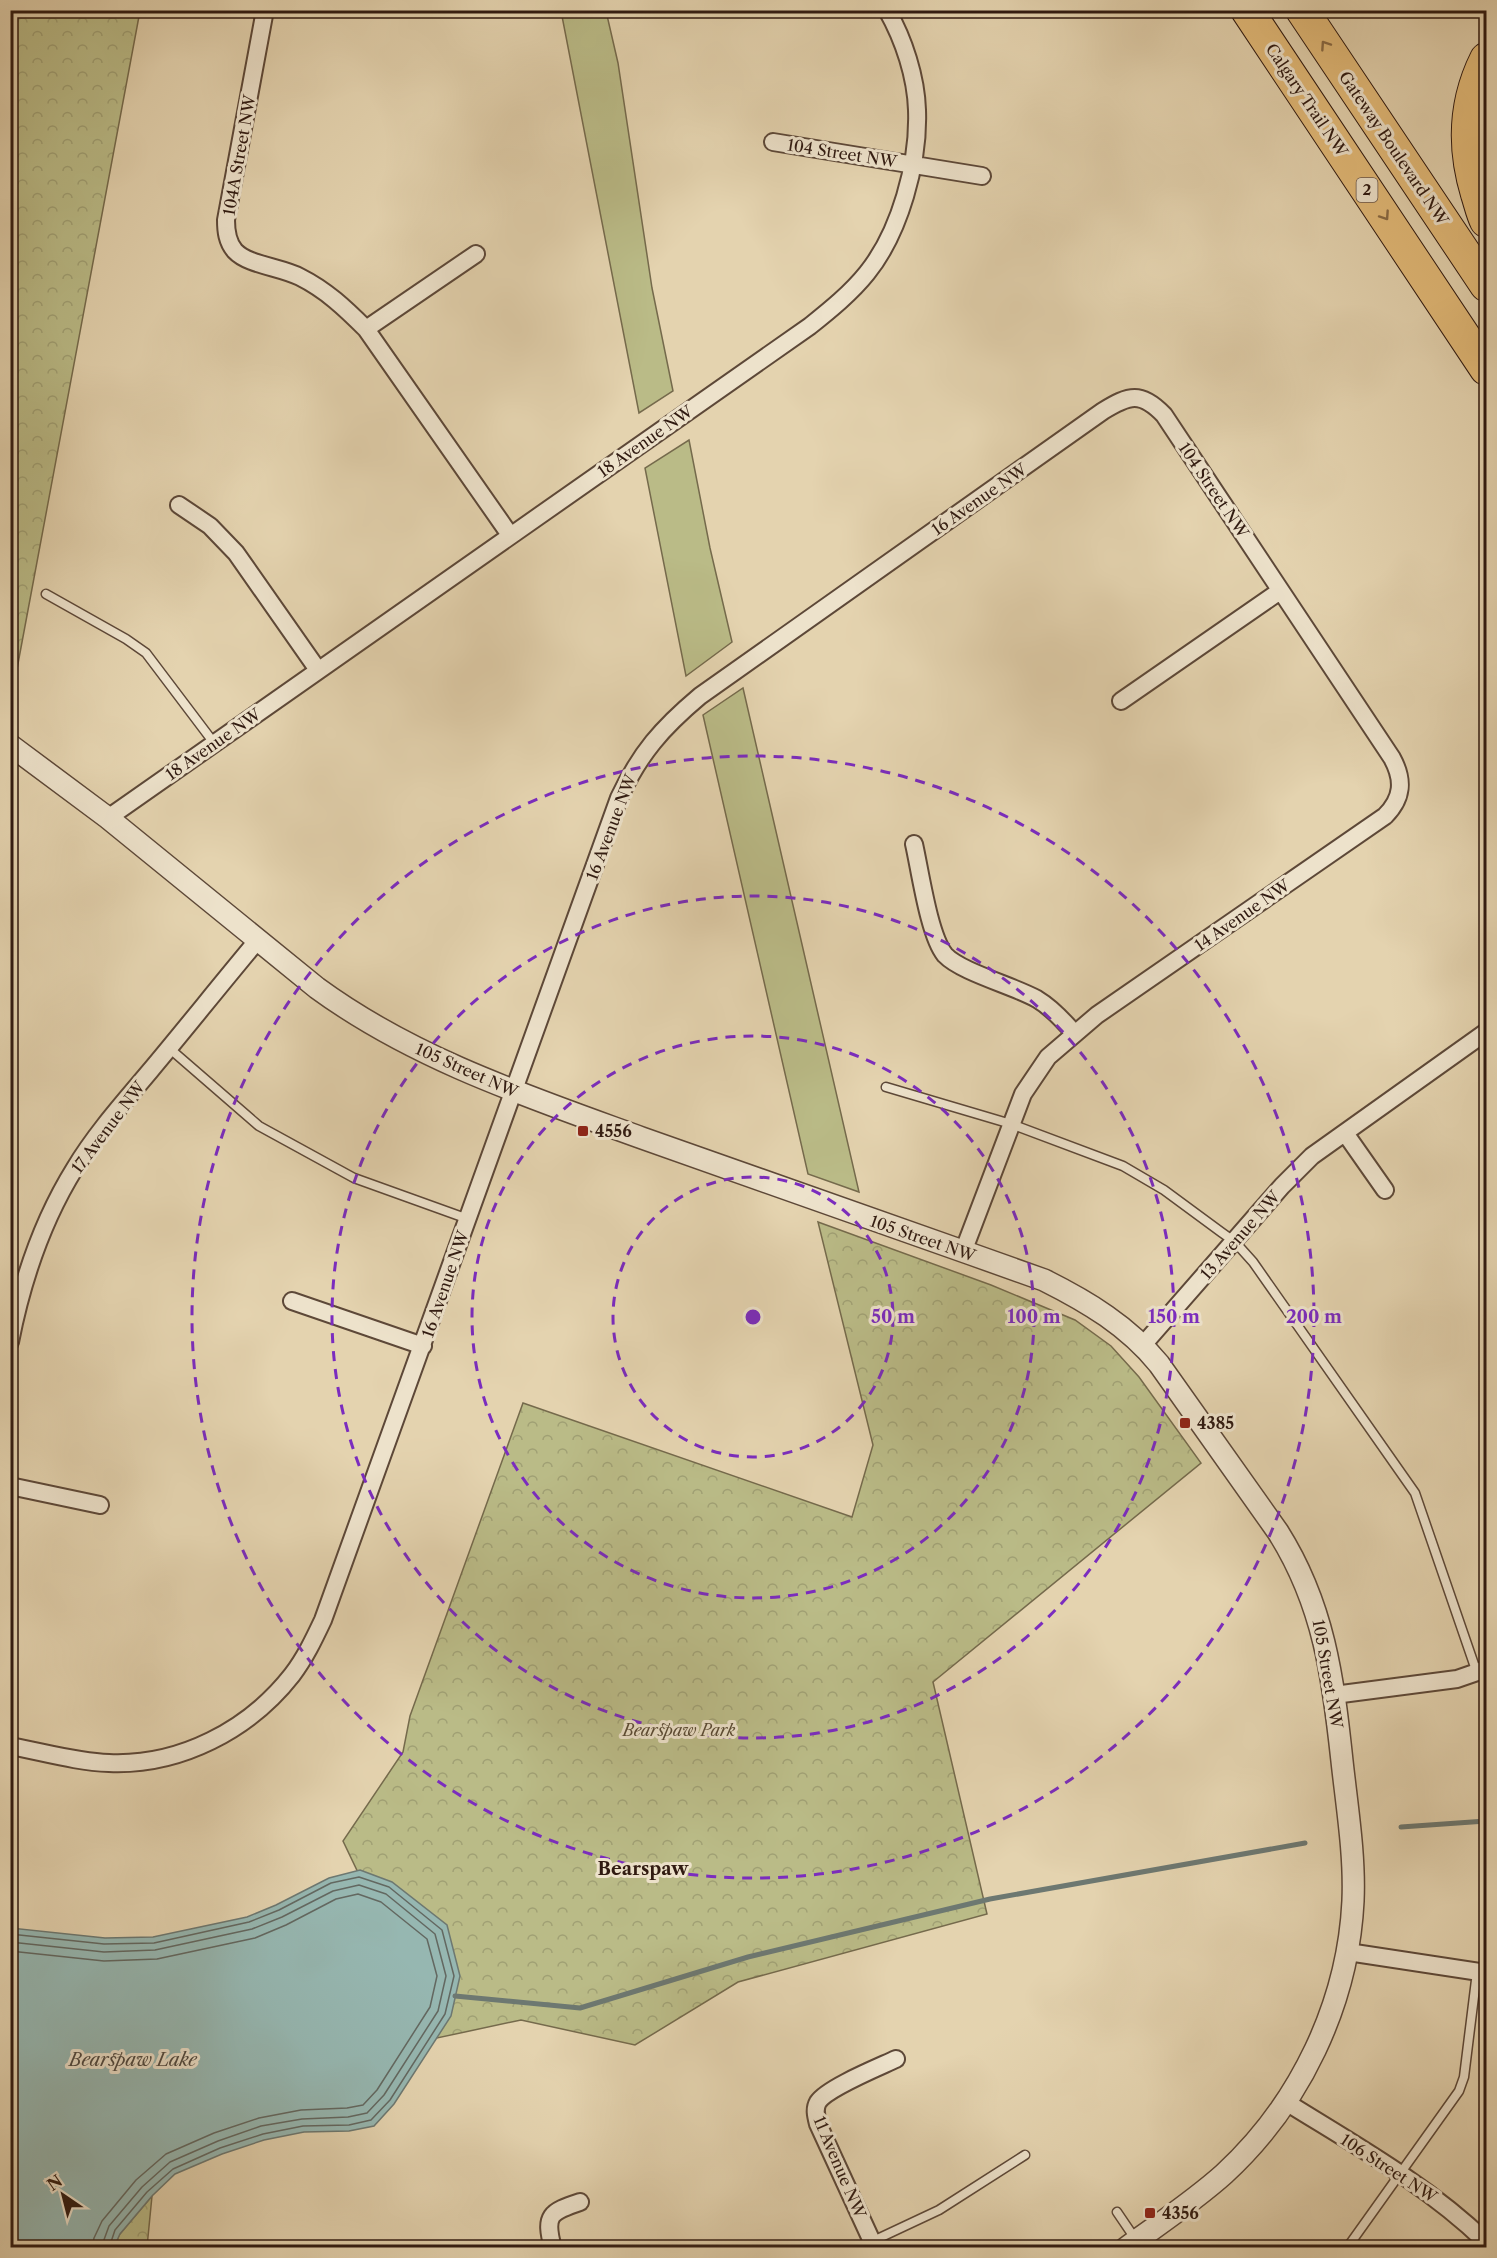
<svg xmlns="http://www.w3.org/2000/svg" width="1497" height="2258" viewBox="0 0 1497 2258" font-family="'Libre Caslon Text',serif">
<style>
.grass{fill:#babb87;stroke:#756a4c;stroke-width:1.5}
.forest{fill:url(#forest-crowns);stroke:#756a4c;stroke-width:1.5}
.water{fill:#96b7b1;stroke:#6d7871;stroke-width:1.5}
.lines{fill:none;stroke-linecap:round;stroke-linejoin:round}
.shore{stroke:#636861;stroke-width:1.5}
.stream{stroke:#6d7871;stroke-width:5}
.service-casing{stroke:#5d4838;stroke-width:11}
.minor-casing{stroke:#5d4838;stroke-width:20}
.tertiary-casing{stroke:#5d4838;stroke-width:24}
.motorway-casing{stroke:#301a11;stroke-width:34}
.service{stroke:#ede2cb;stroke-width:8}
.minor{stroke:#ede2cb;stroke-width:16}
.tertiary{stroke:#ede2cb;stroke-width:21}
.motorway{stroke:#e2ba78;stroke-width:32}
.oneway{stroke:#896a44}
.ring{fill:none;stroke:#7b2cbf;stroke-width:3;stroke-dasharray:10 8}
.poi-dot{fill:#8f2418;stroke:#ede2cb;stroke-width:2}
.labels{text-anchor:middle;stroke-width:6;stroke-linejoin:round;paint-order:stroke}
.shield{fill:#ede2cb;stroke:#695649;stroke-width:1.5}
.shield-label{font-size:15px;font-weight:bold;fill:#301a11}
.street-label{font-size:16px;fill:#301a11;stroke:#ede2cb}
.poi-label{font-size:16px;font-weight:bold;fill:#301a11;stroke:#ede2cb;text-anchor:start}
.park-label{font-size:16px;font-style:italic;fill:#594a34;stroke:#ede2cb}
.neighbourhood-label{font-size:18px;font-weight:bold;fill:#301a11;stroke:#ede2cb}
.water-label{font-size:18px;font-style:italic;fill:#4f4941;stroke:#ede2cb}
.centre{fill:#7b2cbf;stroke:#ede2cb;stroke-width:3}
.ring-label{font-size:18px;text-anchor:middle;font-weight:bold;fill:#7b2cbf;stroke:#ede2cb;stroke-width:6;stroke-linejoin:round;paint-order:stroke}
</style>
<defs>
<pattern id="forest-crowns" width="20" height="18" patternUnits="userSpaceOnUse" patternTransform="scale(1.5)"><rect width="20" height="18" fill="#babb87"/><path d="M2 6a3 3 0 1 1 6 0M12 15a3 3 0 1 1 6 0" fill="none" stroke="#a0a074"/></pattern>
</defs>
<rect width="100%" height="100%" fill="#e4d3af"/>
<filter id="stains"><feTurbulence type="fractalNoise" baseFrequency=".00333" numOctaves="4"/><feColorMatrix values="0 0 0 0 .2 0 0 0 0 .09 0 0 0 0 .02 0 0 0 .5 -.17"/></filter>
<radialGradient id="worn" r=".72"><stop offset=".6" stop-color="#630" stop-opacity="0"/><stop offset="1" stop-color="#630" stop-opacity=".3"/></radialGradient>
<path class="grass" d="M 561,11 L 606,11 L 618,63 L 652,288 L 673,391 L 639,413 Z
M 689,440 L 710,548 L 732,642 L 686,676 L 645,468 Z
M 743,688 L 859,1192 L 808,1174 L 703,715 Z"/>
<path class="forest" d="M 12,11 L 140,11 L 11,701 L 10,17 Z
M 818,1222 L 991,1285 L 1075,1320 L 1111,1346 L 1139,1377 L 1201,1463 L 933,1682 L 987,1914 L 738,1982 L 635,2045 L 521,2020 L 437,2038 L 343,1841 L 403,1752 L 410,1716 L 523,1403 L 852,1517 L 873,1445 Z
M 152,2196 L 147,2247 L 114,2248 L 119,2235 Z"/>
<path class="water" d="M 360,1870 L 392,1882 L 447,1925 L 460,1976 L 451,2016 L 394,2104 L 374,2126 L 349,2131 L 304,2132 L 264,2140 L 222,2154 L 175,2174 L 152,2196 L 120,2234 L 114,2247 L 11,2247 L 11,1928 L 105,1938 L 153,1937 L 247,1917 L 276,1905 L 329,1878 Z"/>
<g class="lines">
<path class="shore" d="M 10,1934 L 104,1944 L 154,1943 L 249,1922 L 279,1910 L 331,1883 L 359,1877 L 389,1887 L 442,1930 L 454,1976 L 445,2014 L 390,2100 L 371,2120 L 349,2125 L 303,2126 L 263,2134 L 220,2148 L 173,2169 L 147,2192 L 115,2230 L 109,2248
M 10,1942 L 104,1952 L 155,1950 L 252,1929 L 282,1917 L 333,1891 L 359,1885 L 386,1894 L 435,1934 L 446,1976 L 438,2011 L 384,2095 L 367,2113 L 348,2117 L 302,2119 L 261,2126 L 218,2141 L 170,2162 L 142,2187 L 109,2226 L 101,2248
M 10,1951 L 104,1961 L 157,1959 L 255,1938 L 286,1925 L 336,1899 L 358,1894 L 381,1902 L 427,1939 L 437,1976 L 430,2007 L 377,2090 L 363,2105 L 347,2108 L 301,2110 L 259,2118 L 214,2133 L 166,2154 L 136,2180 L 102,2221 L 94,2238 L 92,2248"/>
<path class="stream" d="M 1401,1827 L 1486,1821
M 455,1996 L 580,2008 L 748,1957 L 990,1899 L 1305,1843"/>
<defs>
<path id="service" d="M 46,594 L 126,639 L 146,653 L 214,743
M 169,1048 L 259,1126 L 354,1178 L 468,1219
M 886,1087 L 1011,1124 L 1123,1166 L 1164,1190 L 1221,1232 L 1235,1242 L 1253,1262 L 1415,1493 L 1477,1673
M 1117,2212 L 1136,2240
M 858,2248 L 939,2210 L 1025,2155
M 1347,2248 L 1459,2091 L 1464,2077 L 1477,1972"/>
<path id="minor" d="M 265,10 L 226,220 C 226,231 227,242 235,251 C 248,265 281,267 300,277 C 326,290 345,308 366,329 L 510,535
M 773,142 L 982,176
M 366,329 L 476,254
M 179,505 L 210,526 L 236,553 L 318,670
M 1121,701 L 1280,591
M 108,818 L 810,326 C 830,310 851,293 867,273 C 900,232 919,163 917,110 C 916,77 904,40 887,10
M 914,844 C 920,870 929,936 945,955 C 961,972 1014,986 1037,999 C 1052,1008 1063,1020 1074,1033
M 1345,1133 L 1385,1190
M 292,1301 L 423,1346
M 10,1342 C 22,1281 42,1221 75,1168 C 96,1133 124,1102 150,1071 C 186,1028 221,984 257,941
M 1143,1345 L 1282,1186 L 1312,1156 L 1486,1032
M 10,1486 L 100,1505
M 1334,1695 L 1457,1679 L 1486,1669
M 10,1746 C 43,1752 76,1762 109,1763 C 180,1766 249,1730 292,1675 C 305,1658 314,1639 323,1620 L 619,798 C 640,753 662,728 700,696 L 1103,411 C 1129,395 1141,391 1164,415 L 1392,758 C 1404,780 1403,798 1385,816 L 1097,1015 L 1048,1057 L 1023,1094 L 963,1252
M 1348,1952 L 1486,1973
M 1286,2102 C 1355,2145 1427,2185 1486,2242
M 553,2248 C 544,2215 550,2212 580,2202
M 875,2248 L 818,2124 C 816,2116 814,2109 818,2102 C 827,2088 879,2067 896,2059"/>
<path id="tertiary" d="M 10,745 L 108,818 L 317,988 C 414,1059 529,1097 642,1138 C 775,1186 910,1232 1044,1280 C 1088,1302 1128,1326 1159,1364 L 1278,1532 C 1324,1605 1333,1677 1342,1761 C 1347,1807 1355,1855 1353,1901 C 1348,2004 1300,2104 1224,2174 C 1194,2201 1159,2224 1126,2248"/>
<path id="motorway" d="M 1247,10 L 1486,369
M 1302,10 L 1486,285
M 1486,59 C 1464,103 1463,148 1477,194 C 1480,203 1482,213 1486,221"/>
</defs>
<use href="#service" class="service-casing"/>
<use href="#minor" class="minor-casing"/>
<use href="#tertiary" class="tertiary-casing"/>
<use href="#motorway" class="motorway-casing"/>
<use href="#service" class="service"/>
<use href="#minor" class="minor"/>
<use href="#tertiary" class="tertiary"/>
<use href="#motorway" class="motorway"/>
</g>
<defs><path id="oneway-chevron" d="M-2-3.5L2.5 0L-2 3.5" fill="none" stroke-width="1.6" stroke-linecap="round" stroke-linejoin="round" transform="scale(1.5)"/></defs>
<g class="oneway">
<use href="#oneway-chevron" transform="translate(1325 45) rotate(-124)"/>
<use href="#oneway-chevron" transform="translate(1385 216) rotate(56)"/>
</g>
<g class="ring">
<circle cx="753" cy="1317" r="140"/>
<circle cx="753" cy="1317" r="281"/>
<circle cx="753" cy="1317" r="421"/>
<circle cx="753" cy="1317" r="561"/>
</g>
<g class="poi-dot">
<rect x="577" y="1125" width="12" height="12" rx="3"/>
<rect x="1179" y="1417" width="12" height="12" rx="3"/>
<rect x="1144" y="2207" width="12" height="12" rx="3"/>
</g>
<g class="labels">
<rect class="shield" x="1356.5" y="178" width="21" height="24" rx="4.5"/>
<g class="shield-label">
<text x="1367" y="195">2</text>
</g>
<g class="street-label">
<text transform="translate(1307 100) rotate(56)" y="6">Calgary Trail NW</text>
<text transform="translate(1394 148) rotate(56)" y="6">Gateway Boulevard NW</text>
<text transform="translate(842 153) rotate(9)" y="6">104 Street NW</text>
<text transform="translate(239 155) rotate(-80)" y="6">104A Street NW</text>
<text transform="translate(645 441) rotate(-35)" y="6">18 Avenue NW</text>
<text transform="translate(1214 490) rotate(56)" y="6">104 Street NW</text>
<text transform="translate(979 499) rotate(-35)" y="6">16 Avenue NW</text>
<text transform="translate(213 744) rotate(-35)" y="6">18 Avenue NW</text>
<text transform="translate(611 827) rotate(-69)" y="6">16 Avenue NW</text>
<text transform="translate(1242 915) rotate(-35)" y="6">14 Avenue NW</text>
<text transform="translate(467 1070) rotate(24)" y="6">105 Street NW</text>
<text transform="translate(108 1127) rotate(-53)" y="6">17 Avenue NW</text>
<text transform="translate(1240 1235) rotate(-49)" y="6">13 Avenue NW</text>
<text transform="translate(923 1238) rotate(19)" y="6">105 Street NW</text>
<text transform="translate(445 1284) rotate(-71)" y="6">16 Avenue NW</text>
<text transform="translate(1328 1674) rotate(80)" y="6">105 Street NW</text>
<text transform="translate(840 2167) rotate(67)" y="6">11 Avenue NW</text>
<text transform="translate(1389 2168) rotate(33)" y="6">106 Street NW</text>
</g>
<g class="poi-label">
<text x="595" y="1137">4556</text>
<text x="1197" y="1429">4385</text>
<text x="1162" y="2219">4356</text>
</g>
<g class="park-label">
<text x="679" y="1736">Bearspaw Park</text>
</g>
<g class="neighbourhood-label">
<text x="643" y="1875">Bearspaw</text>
</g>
<g class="water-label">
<text x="133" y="2066">Bearspaw Lake</text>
</g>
</g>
<circle cx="753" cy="1317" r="9" class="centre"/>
<g class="ring-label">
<text x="893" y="1323">50 m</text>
<text x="1034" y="1323">100 m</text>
<text x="1174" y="1323">150 m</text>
<text x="1314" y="1323">200 m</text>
</g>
<rect width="1497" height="2258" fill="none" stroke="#e4d3af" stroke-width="36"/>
<rect x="12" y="12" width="1473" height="2234" fill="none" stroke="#301a11" stroke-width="3"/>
<rect x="18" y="18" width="1461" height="2222" fill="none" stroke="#301a11" stroke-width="1.5"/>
<g transform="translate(63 2195) rotate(325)" stroke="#ede2cb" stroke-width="4.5" paint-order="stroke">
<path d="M0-4.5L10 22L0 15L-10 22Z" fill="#301a11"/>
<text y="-9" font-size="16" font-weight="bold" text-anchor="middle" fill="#301a11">N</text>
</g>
<rect width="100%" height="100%" filter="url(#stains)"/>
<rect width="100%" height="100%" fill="url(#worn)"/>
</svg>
